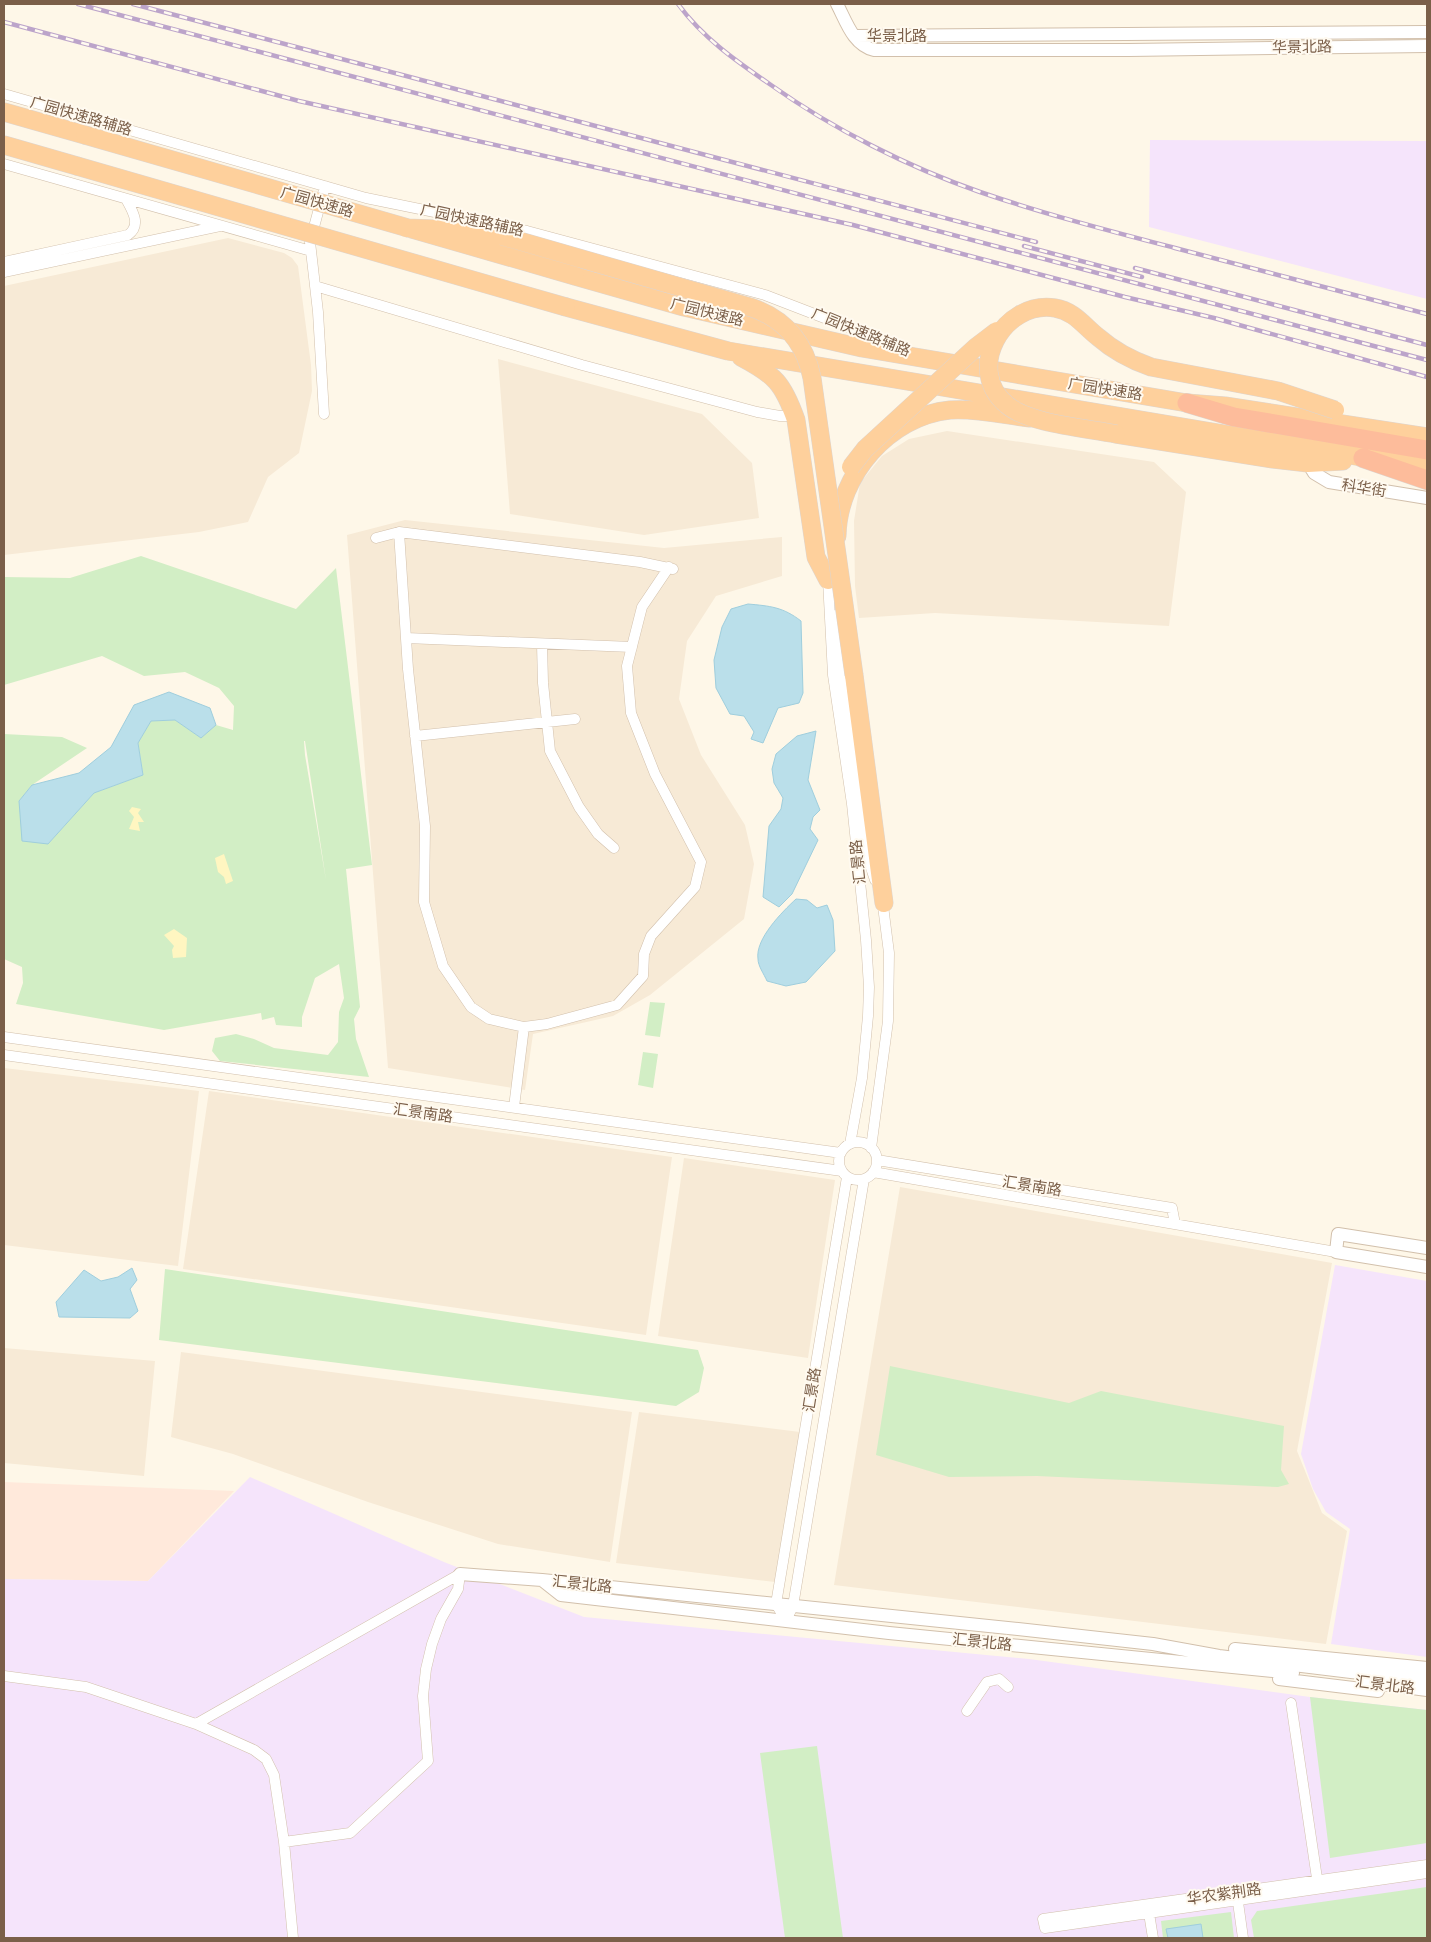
<svg xmlns="http://www.w3.org/2000/svg" width="1431" height="1942" viewBox="0 0 1431 1942" font-family="'DejaVu Sans','Noto Sans SC',sans-serif">
<style>
.residential{fill:#f7ead6}
.commercial{fill:#ffe9db}
.education{fill:#f5e4fb}
.green{fill:#d2eec5;fill-rule:evenodd}
.sand{fill:#fff6c1}
.water{fill:#badfea;stroke:#9fcedd}
.lines{fill:none;stroke-linecap:round;stroke-linejoin:round}
.minor-casing{stroke:#d2c0ac;stroke-width:11}
.tertiary-casing{stroke:#d2c0ac;stroke-width:14}
.trunk-casing{stroke:#ddd5d0;stroke-width:19}
.motorway-casing{stroke:#ddd5d0;stroke-width:20}
.minor{stroke:#fff;stroke-width:10}
.tertiary{stroke:#fff;stroke-width:12}
.trunk{stroke:#fed09c;stroke-width:18}
.motorway{stroke:#fdbc9b;stroke-width:19}
.rail-casing{stroke:#bca4ca;stroke-width:4.5}
.rail{stroke:#fffaf0;stroke-width:2.5;stroke-dasharray:8;stroke-linecap:butt}
.trunk-bridge-casing{stroke:#ddd5d0;stroke-width:19;stroke-linecap:butt}
.trunk-bridge{stroke:#fed09c;stroke-width:18}
.labels{text-anchor:middle;stroke-width:4;stroke-linejoin:round;paint-order:stroke}
.street-label{font-size:15px;fill:#7b5f49;stroke:#fffaf0}
</style>
<rect width="100%" height="100%" fill="#fef7e8"/>
<path class="residential" d="M 228,238 L 284,253 L 292,258 L 298,266 L 311,365 L 312,391 L 299,453 L 268,477 L 248,522 L 199,532 L 4,555 L 4,286 Z
M 498,359 L 702,414 L 752,463 L 759,518 L 644,535 L 510,514 Z
M 947,431 L 1154,462 L 1186,492 L 1169,626 L 935,613 L 859,618 L 855,586 L 854,521 L 860,483 L 882,456 L 909,439 Z
M 405,520 L 664,548 L 782,537 L 782,576 L 716,596 L 687,641 L 679,699 L 701,755 L 745,825 L 754,864 L 744,919 L 650,995 L 613,1016 L 533,1034 L 525,1090 L 388,1068 L 347,535 Z
M 4,1068 L 199,1091 L 178,1266 L 4,1245 Z
M 209,1091 L 672,1157 L 646,1335 L 183,1269 Z
M 684,1158 L 835,1180 L 808,1358 L 658,1336 Z
M 900,1187 L 1332,1263 L 1297,1451 L 1322,1513 L 1347,1531 L 1326,1644 L 834,1585 Z
M 4,1348 L 155,1361 L 144,1476 L 4,1463 Z
M 181,1352 L 632,1412 L 610,1562 L 498,1544 L 368,1502 L 233,1454 L 171,1437 Z
M 639,1412 L 800,1432 L 775,1582 L 616,1563 Z"/>
<path class="commercial" d="M 4,1482 L 234,1491 L 148,1581 L 4,1579 Z"/>
<path class="education" d="M 1150,140 L 1427,141 L 1427,299 L 1149,227 Z
M 1335,1265 L 1427,1281 L 1427,1657 L 1331,1644 L 1350,1529 L 1326,1512 L 1313,1489 L 1301,1454 Z
M 250,1477 L 444,1562 L 584,1617 L 1029,1659 L 1310,1697 L 1427,1710 L 1427,1938 L 4,1938 L 4,1579 L 148,1581 Z"/>
<path class="green" d="M 141,556 L 296,609 L 336,568 L 372,865 L 346,869 L 360,1007 L 354,1019 L 356,1039 L 369,1077 L 220,1061 L 212,1051 L 215,1038 L 236,1034 L 254,1039 L 274,1048 L 328,1055 L 338,1042 L 339,1012 L 344,998 L 339,964 L 315,978 L 302,1017 L 302,1027 L 276,1025 L 274,1017 L 262,1020 L 261,1013 L 164,1030 L 16,1004 L 23,983 L 22,967 L 4,959 L 4,734 L 62,737 L 87,748 L 32,785 L 19,801 L 48,844 L 94,793 L 143,775 L 138,743 L 151,721 L 175,720 L 201,738 L 216,725 L 233,730 L 234,706 L 219,688 L 185,672 L 144,676 L 102,656 L 4,685 L 4,577 L 70,578 ZM 304,741 L 305,741 L 326,880 L 305,755 Z
M 650,1002 L 665,1003 L 660,1037 L 645,1035 Z
M 643,1052 L 658,1054 L 653,1088 L 638,1085 Z
M 165,1269 L 698,1350 L 704,1368 L 699,1392 L 676,1406 L 159,1340 Z
M 890,1366 L 1069,1403 L 1101,1391 L 1284,1426 L 1281,1470 L 1289,1484 L 1278,1487 L 1037,1476 L 949,1477 L 876,1455 Z
M 1310,1697 L 1427,1710 L 1427,1843 L 1330,1858 Z
M 817,1746 L 843,1938 L 785,1938 L 760,1753 Z
M 1427,1887 L 1427,1938 L 1254,1938 L 1251,1920 L 1257,1911 Z
M 1231,1912 L 1234,1938 L 1163,1938 L 1161,1921 Z"/>
<path class="sand" d="M 132,807 L 141,809 L 138,813 L 144,822 L 138,822 L 140,831 L 129,829 L 134,817 L 129,811 Z
M 224,854 L 233,881 L 226,884 L 224,877 L 218,872 L 215,858 Z
M 174,929 L 187,938 L 186,957 L 173,958 L 172,950 L 174,946 L 164,935 Z"/>
<path class="water" d="M 748,604 C 770,606 783,607 801,621 L 803,693 L 799,703 L 778,708 L 763,743 L 751,739 L 754,732 L 744,716 L 730,714 L 716,688 L 714,660 L 722,627 L 731,609 Z
M 169,692 L 210,708 L 216,725 L 201,738 L 175,720 L 151,721 L 138,743 L 143,775 L 94,793 L 48,844 L 22,841 L 19,801 L 32,785 L 79,773 L 111,747 L 134,705 Z
M 816,731 L 808,780 L 820,810 L 813,817 L 810,829 L 818,840 L 792,894 L 779,907 L 763,897 L 769,826 L 781,809 L 783,798 L 774,783 L 772,769 L 776,754 L 797,736 Z
M 796,899 L 807,900 L 817,908 L 827,905 L 833,920 L 835,951 L 806,982 L 786,986 L 767,981 C 764,974 758,966 758,959 C 755,939 782,912 796,899 Z
M 132,1268 L 137,1280 L 130,1289 L 138,1311 L 130,1318 L 59,1317 L 56,1302 L 84,1270 L 101,1281 L 118,1277 Z
M 1201,1924 L 1203,1938 L 1168,1938 L 1166,1929 Z"/>
<g class="lines">
<defs>
<path id="minor" d="M 4,94 L 366,198 L 527,231 L 765,295 L 905,349
M 4,164 L 311,251
M 4,262 L 128,235 C 142,225 132,210 126,199
M 4,272 L 220,226
M 315,286 L 582,365 L 757,412 L 780,416 L 794,416
M 324,414 L 318,312 L 310,242 L 325,186
M 399,532 L 408,669 L 425,826 L 424,902 L 443,966 L 471,1007 L 489,1019 L 524,1027 L 547,1024 L 617,1005 L 643,976 L 644,954 L 651,936 L 695,887 L 701,862 L 655,774 L 631,713 L 627,666 L 642,607 L 669,567
M 376,538 L 399,532 L 640,562 L 673,569
M 828,580 L 833,675 L 852,804 L 866,940 L 869,987 L 868,1016 L 862,1078 L 850,1144
M 839,613 L 837,652 L 865,850 L 875,880
M 406,638 L 632,647
M 542,644 L 543,683 L 550,751 L 579,807 L 598,834 L 614,848
M 415,736 L 575,719
M 4,1037 L 841,1153
M 4,1055 L 842,1171
M 514,1107 L 524,1027
M839 1161a19 19 0 1 1 38 0a19 19 0 1 1-38 0Z
M 871,1148 L 888,1021 L 889,953 L 882,898
M 877,1160 L 1172,1208 L 1175,1224
M 873,1172 L 1336,1252
M 786,1621 L 776,1604 L 847,1177
M 786,1621 L 793,1606 L 864,1179
M 4,1676 L 86,1687 L 196,1724 L 254,1750 L 266,1759 L 274,1775 L 284,1842 L 293,1938
M 1291,1703 L 1318,1885
M 967,1711 L 987,1682 L 999,1679 L 1008,1687
M 196,1724 L 460,1574
M 284,1842 L 350,1833 L 428,1761 L 423,1696 L 426,1669 L 432,1644 L 441,1619 L 458,1589 L 460,1574
M 1427,1865 L 1043,1919 L 1045,1928 L 1427,1873
M 1237,1895 L 1243,1938
M 1148,1907 L 1153,1938"/>
<path id="tertiary" d="M 837,4 C 846,21 853,45 874,50 L 1129,50 L 1427,46
M 855,36 L 1427,32
M 1308,463 L 1314,473 L 1329,482 L 1427,498
M 1427,1248 L 1338,1234 L 1336,1252 L 1427,1267
M 460,1574 L 542,1580 L 1018,1629 L 1153,1644 L 1219,1656 L 1351,1672 L 1427,1680
M 542,1580 L 561,1595 L 889,1633 L 1293,1673
M 1235,1649 L 1427,1668
M 1279,1679 L 1378,1691
M 1367,1682 L 1427,1690"/>
<path id="trunk" d="M 4,112 L 85,135
M 4,145 L 77,166
M 575,276 L 684,307 L 862,348 L 1187,403 L 1225,406 L 1427,437
M 566,307 L 728,351 L 1427,468
M 741,357 C 775,375 783,383 796,420 L 816,557 L 828,580
M 1116,434 L 1273,459 L 1308,463 L 1343,461
M 837,536 C 838,475 889,416 950,410 C 977,408 1004,415 1030,418
M 854,675 L 884,903"/>
<path id="motorway" d="M 1187,403 L 1234,417 L 1427,450
M 1363,458 L 1427,480"/>
</defs>
<use href="#minor" class="minor-casing"/>
<use href="#tertiary" class="tertiary-casing"/>
<use href="#trunk" class="trunk-casing"/>
<use href="#motorway" class="motorway-casing"/>
<use href="#minor" class="minor"/>
<use href="#tertiary" class="tertiary"/>
<use href="#trunk" class="trunk"/>
<use href="#motorway" class="motorway"/>
<defs>
<path id="rail" d="M 78,4 L 1427,360
M 133,4 L 1036,242
M 678,4 C 703,38 736,61 771,85 C 833,129 908,167 980,192 C 1044,214 1110,231 1175,248 C 1259,270 1343,292 1427,314
M 4,22 L 299,101 L 853,225 L 1125,297 L 1214,318 L 1427,377
M 1024,246 L 1142,277
M 1135,268 L 1427,345"/>
</defs>
<use href="#rail" class="rail-casing"/>
<use href="#rail" class="rail"/>
<defs>
<path id="trunk-bridge" d="M 85,135 L 575,276
M 77,166 L 566,307
M 406,228 L 464,230 L 502,236 L 753,308 C 786,320 805,343 812,378 L 854,675
M 1116,434 C 1087,428 1029,424 1007,405 C 964,370 1003,300 1055,308 C 1074,311 1084,326 1098,337 C 1114,351 1131,360 1151,367 L 1278,391 L 1335,410
M 851,467 L 865,449 L 976,347 L 997,331"/>
</defs>
<use href="#trunk-bridge" class="trunk-bridge-casing"/>
<use href="#trunk-bridge" class="trunk-bridge"/>
</g>
<g class="labels">
<g class="street-label">
<text x="897" y="41">华景北路</text>
<text transform="translate(1302 47) rotate(-1)" y="5">华景北路</text>
<text transform="translate(81 116) rotate(16)" y="5">广园快速路辅路</text>
<text transform="translate(317 202) rotate(16)" y="5">广园快速路</text>
<text transform="translate(472 220) rotate(12)" y="5">广园快速路辅路</text>
<text transform="translate(707 312) rotate(14)" y="5">广园快速路</text>
<text transform="translate(861 332) rotate(22)" y="5">广园快速路辅路</text>
<text transform="translate(1105 389) rotate(9)" y="5">广园快速路</text>
<text transform="translate(1364 488) rotate(9)" y="5">科华街</text>
<text transform="translate(858 862) rotate(-96)" y="5">汇景路</text>
<text transform="translate(423 1113) rotate(8)" y="5">汇景南路</text>
<text transform="translate(1032 1186) rotate(9)" y="5">汇景南路</text>
<text transform="translate(812 1390) rotate(-81)" y="5">汇景路</text>
<text transform="translate(582 1584) rotate(6)" y="5">汇景北路</text>
<text transform="translate(982 1642) rotate(6)" y="5">汇景北路</text>
<text transform="translate(1385 1685) rotate(7)" y="5">汇景北路</text>
<text transform="translate(1224 1894) rotate(-8)" y="5">华农紫荆路</text>
</g>
</g>
<rect width="1431" height="1942" fill="none" stroke="#7b5f49" stroke-width="10"/>
</svg>
